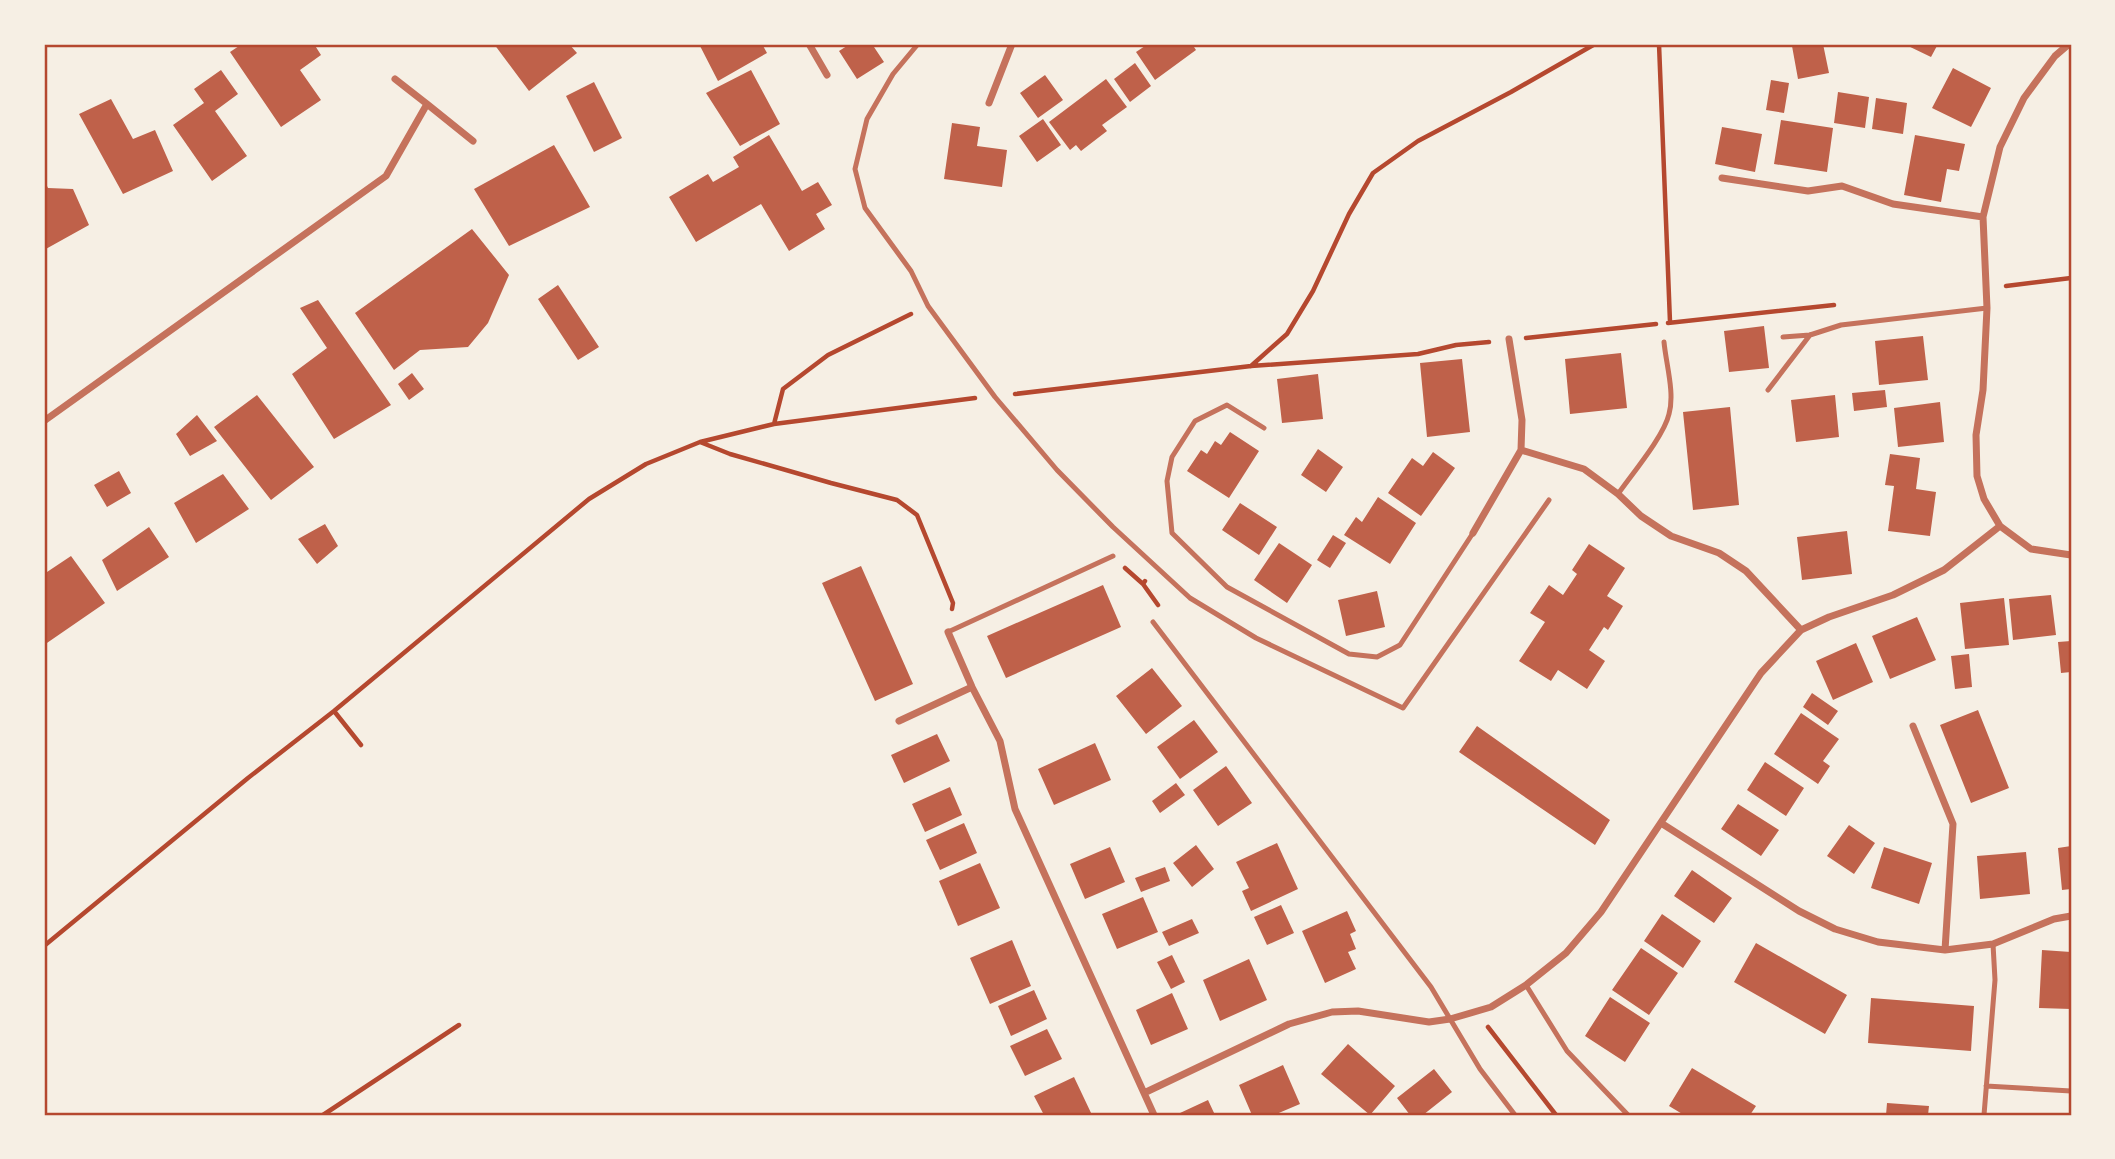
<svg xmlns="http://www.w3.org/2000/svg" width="2115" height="1159" viewBox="0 0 2115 1159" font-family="Signika,sans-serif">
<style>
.building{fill:#bf614a}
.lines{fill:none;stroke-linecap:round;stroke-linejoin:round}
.path{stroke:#b5482f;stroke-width:4.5}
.service{stroke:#c5725c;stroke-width:5}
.minor{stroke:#c5725c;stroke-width:7}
.neatline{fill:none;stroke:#b5482f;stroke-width:2.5}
</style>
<rect width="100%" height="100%" fill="#f6efe4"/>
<path class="building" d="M 242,44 L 314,44 L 321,55 L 300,70 L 321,100 L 281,127 L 230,52 Z
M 494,44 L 569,44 L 577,53 L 529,91 Z
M 699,44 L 762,44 L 767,53 L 718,81 Z
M 850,44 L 872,44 L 884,62 L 857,79 L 839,51 Z
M 1148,44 L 1192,44 L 1196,50 L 1155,80 L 1136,52 Z
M 1807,44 L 1823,44 L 1829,73 L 1798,79 L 1792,46 Z
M 1904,44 L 1938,44 L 1931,57 Z
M 1135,63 L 1151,86 L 1130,102 L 1114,79 Z
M 1953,68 L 1991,88 L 1971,127 L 1932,108 Z
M 221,70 L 238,94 L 215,111 L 247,156 L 212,181 L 173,125 L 204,103 L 194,89 Z
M 751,70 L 780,124 L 740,146 L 706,93 Z
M 1045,75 L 1063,100 L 1038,118 L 1020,93 Z
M 1106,79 L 1127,107 L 1102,125 L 1107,131 L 1081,151 L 1076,145 L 1070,150 L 1049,122 Z
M 1771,80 L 1789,83 L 1784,113 L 1766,110 Z
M 594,82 L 622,138 L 594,152 L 566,96 Z
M 1838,92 L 1869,97 L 1865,128 L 1834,123 Z
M 1876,98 L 1907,103 L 1903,134 L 1872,129 Z
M 111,99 L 133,139 L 155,130 L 173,171 L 123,194 L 79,114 Z
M 1043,119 L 1061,145 L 1037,162 L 1019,136 Z
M 1781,120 L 1833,128 L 1827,172 L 1774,164 Z
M 952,123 L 980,127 L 977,146 L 1007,150 L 1002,187 L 944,179 Z
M 1722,127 L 1762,134 L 1755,172 L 1715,164 Z
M 769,135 L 802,191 L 818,182 L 832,205 L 816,214 L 825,229 L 789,251 L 761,204 L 696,242 L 669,197 L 708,174 L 713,182 L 739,167 L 733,157 Z
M 1915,135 L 1965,144 L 1959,171 L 1947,169 L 1941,202 L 1904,195 Z
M 554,145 L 590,207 L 509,246 L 474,189 Z
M 44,180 L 48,188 L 73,189 L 89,225 L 44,250 Z
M 472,229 L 509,275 L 488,323 L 468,347 L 420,350 L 394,370 L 355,313 Z
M 558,285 L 599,347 L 578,360 L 538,299 Z
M 318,300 L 391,405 L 334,439 L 292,374 L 327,348 L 300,308 Z
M 1764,326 L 1769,368 L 1729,372 L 1724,331 Z
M 1923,336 L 1928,380 L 1879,385 L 1875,341 Z
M 1621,353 L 1627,408 L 1570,414 L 1565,359 Z
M 1462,359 L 1470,432 L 1427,437 L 1420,363 Z
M 412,373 L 424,389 L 409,400 L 398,384 Z
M 1318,374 L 1323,419 L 1282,423 L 1277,379 Z
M 1885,390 L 1887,407 L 1854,411 L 1852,393 Z
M 257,395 L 314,467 L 271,500 L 214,427 Z
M 1835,395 L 1839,437 L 1796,442 L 1791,400 Z
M 1940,402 L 1944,442 L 1898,447 L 1894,408 Z
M 1730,407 L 1739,505 L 1693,510 L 1683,412 Z
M 197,415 L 217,441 L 190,456 L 176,434 Z
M 1230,432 L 1259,451 L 1229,498 L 1187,471 L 1201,450 L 1207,454 L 1215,441 L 1221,445 Z
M 1318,449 L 1343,467 L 1326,492 L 1301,475 Z
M 1433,452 L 1455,468 L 1421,516 L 1388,493 L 1412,458 L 1423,466 Z
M 1890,454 L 1920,458 L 1916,489 L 1936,492 L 1930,536 L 1888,531 L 1894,486 L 1885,485 Z
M 119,471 L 131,493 L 107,507 L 94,485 Z
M 223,474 L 249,509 L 196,543 L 174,503 Z
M 1378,497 L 1416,523 L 1390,564 L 1344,535 L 1356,517 L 1362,522 Z
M 1240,503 L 1277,527 L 1259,555 L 1222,530 Z
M 325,524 L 338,546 L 317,564 L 298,539 Z
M 149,527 L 169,557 L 117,591 L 102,560 Z
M 1847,531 L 1852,574 L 1802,580 L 1797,537 Z
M 1333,535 L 1346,543 L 1330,568 L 1317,560 Z
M 1279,543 L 1312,565 L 1287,603 L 1254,580 Z
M 1589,544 L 1625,568 L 1607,596 L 1623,606 L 1608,630 L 1604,627 L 1589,650 L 1605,661 L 1587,689 L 1558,670 L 1551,681 L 1519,661 L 1545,622 L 1530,613 L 1549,585 L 1563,595 L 1577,574 L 1572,570 Z
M 71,556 L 105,603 L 44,645 L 44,574 Z
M 861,566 L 913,684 L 875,701 L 822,583 Z
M 1103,585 L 1121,627 L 1006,678 L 987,636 Z
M 1377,591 L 1385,627 L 1346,636 L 1338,600 Z
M 2051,595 L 2056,635 L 2013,640 L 2009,599 Z
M 2004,598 L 2009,645 L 1965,649 L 1960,603 Z
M 1917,617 L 1936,660 L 1890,679 L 1872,636 Z
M 2071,641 L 2071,672 L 2061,673 L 2058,642 Z
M 1856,643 L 1873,682 L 1833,700 L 1816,661 Z
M 1969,654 L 1972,687 L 1955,689 L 1951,656 Z
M 1152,668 L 1182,706 L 1146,734 L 1116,696 Z
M 1812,693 L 1838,711 L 1828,725 L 1803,707 Z
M 1978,710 L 2009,788 L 1971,803 L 1940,725 Z
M 1801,713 L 1839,739 L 1823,761 L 1830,766 L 1818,784 L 1774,754 Z
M 1194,720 L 1218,752 L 1180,779 L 1157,747 Z
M 1477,726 L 1610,820 L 1595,845 L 1459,752 Z
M 937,734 L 950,761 L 904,783 L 891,755 Z
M 1095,743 L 1111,780 L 1054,805 L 1038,769 Z
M 1765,762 L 1804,788 L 1786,816 L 1747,790 Z
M 1226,766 L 1252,803 L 1218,826 L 1193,790 Z
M 1176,783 L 1185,795 L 1160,813 L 1152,801 Z
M 950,787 L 962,815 L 925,832 L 912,804 Z
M 1738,804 L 1779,830 L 1761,856 L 1721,829 Z
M 964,823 L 977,853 L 940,870 L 926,840 Z
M 1849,825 L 1875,843 L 1854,874 L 1827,856 Z
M 1277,843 L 1298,889 L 1251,911 L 1242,891 L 1249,888 L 1236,862 Z
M 1196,845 L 1214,869 L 1192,887 L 1173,863 Z
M 2071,846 L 2071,889 L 2062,890 L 2058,848 Z
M 1110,847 L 1125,882 L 1085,899 L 1070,864 Z
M 1884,847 L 1932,863 L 1919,904 L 1871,888 Z
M 2026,852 L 2030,894 L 1980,899 L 1977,856 Z
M 980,863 L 1000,908 L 958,926 L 939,881 Z
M 1165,867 L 1170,881 L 1141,892 L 1135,878 Z
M 1692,870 L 1732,898 L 1714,923 L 1674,896 Z
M 1143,897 L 1158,932 L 1117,949 L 1102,914 Z
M 1281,905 L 1294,933 L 1267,945 L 1254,917 Z
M 1347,911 L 1356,931 L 1350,934 L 1356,949 L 1348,952 L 1356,969 L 1325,983 L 1302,931 Z
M 1662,914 L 1701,941 L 1683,968 L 1644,941 Z
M 1192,919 L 1199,933 L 1169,946 L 1162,932 Z
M 1012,940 L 1031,986 L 990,1004 L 970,958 Z
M 1756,943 L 1847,995 L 1825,1034 L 1734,982 Z
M 1641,948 L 1678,973 L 1649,1015 L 1612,990 Z
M 2042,950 L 2071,952 L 2071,1009 L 2039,1008 Z
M 1172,955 L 1185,982 L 1171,989 L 1157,962 Z
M 1249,959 L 1267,1000 L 1220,1021 L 1203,980 Z
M 1034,990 L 1047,1019 L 1011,1036 L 998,1006 Z
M 1172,993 L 1188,1029 L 1151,1045 L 1136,1010 Z
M 1610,997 L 1650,1023 L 1625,1062 L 1585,1036 Z
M 1871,998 L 1974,1006 L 1971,1051 L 1868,1043 Z
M 1047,1029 L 1062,1059 L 1025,1076 L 1010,1046 Z
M 1348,1044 L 1395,1086 L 1370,1115 L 1321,1074 Z
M 1283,1065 L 1300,1104 L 1274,1115 L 1252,1115 L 1239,1085 Z
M 1692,1068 L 1756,1106 L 1750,1115 L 1684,1115 L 1669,1106 Z
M 1434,1069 L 1452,1092 L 1423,1115 L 1410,1115 L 1397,1098 Z
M 1074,1077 L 1092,1115 L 1044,1115 L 1034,1096 Z
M 1208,1100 L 1215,1115 L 1181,1115 L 1180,1113 Z
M 1887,1103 L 1929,1106 L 1928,1115 L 1886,1115 Z"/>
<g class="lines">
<path class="path" d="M 1659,44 L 1670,322
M 2006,286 L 2071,278
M 1668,323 L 1834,305
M 1526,338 L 1656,324
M 1251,366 L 1287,334 L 1313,291 L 1349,214 L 1373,173 L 1418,141 L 1511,92 L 1595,44
M 1015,394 L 1251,366 L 1418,354 L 1456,345 L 1489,342
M 774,424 L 783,389 L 828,355 L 911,314
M 700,442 L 730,454 L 831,483 L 897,500 L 917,515 L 953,603 L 952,609
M 1125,568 L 1143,584
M 1145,581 L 1143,584 L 1158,605
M 334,711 L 361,745
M 44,946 L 248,778 L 334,711 L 589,499 L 646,464 L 700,442 L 774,424 L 975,398
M 1488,1027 L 1556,1115
M 323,1115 L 459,1025"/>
<path class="service" d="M 918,44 L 893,74 L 867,119 L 855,169 L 865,208 L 911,271 L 928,306 L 995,397 L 1057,470 L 1113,527 L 1190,598 L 1256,638 L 1403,708 L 1549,500
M 1783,337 L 1810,335 L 1841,325 L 1987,308
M 1768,390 L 1810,335
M 1264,428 L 1227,405 L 1195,421 L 1172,457 L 1167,481 L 1172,533 L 1227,587 L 1349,654 L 1377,657 L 1400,645 L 1473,533
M 1618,494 C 1632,474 1664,436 1669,414 C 1675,393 1666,364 1664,342
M 1153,622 L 1431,987 L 1480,1069 L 1515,1115
M 948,632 L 1113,556
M 1526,985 L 1567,1051 L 1628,1115
M 1986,1086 L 2071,1091
M 1984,1115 L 1995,980 L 1993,944"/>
<path class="minor" d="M 809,44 L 827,75
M 2069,44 L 2055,56 L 2024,98 L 2000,147 L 1983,217 L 1987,308 L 1983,390 L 1976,435 L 1977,476 L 1984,499 L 2000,526 L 2031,549 L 2071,555
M 989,103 L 1012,44
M 427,104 L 473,141
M 1722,178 L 1808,191 L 1842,186 L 1893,204 L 1983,217
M 1509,339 L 1522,420 L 1521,450
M 44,421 L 386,176 L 427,104 L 395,79
M 1473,533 L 1521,450 L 1584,469 L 1618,494 L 1641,516 L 1671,536 L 1719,553 L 1746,571 L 1801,630
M 948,632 L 972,687 L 1000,741 L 1015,809 L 1154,1115
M 899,721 L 972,687
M 1913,726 L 1953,824 L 1945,950
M 1661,823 L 1799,911 L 1835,929 L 1878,942 L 1945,950 L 1993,944 L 2054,919 L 2071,916
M 1144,1093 L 1289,1024 L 1332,1012 L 1358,1011 L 1429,1022 L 1450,1019 L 1491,1007 L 1526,985 L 1566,953 L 1601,912 L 1761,673 L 1801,630 L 1829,617 L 1893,595 L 1944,570 L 2000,526"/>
</g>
<rect width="2115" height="1159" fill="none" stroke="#f6efe4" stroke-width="91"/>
<rect x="46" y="46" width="2024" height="1068" class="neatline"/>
</svg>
